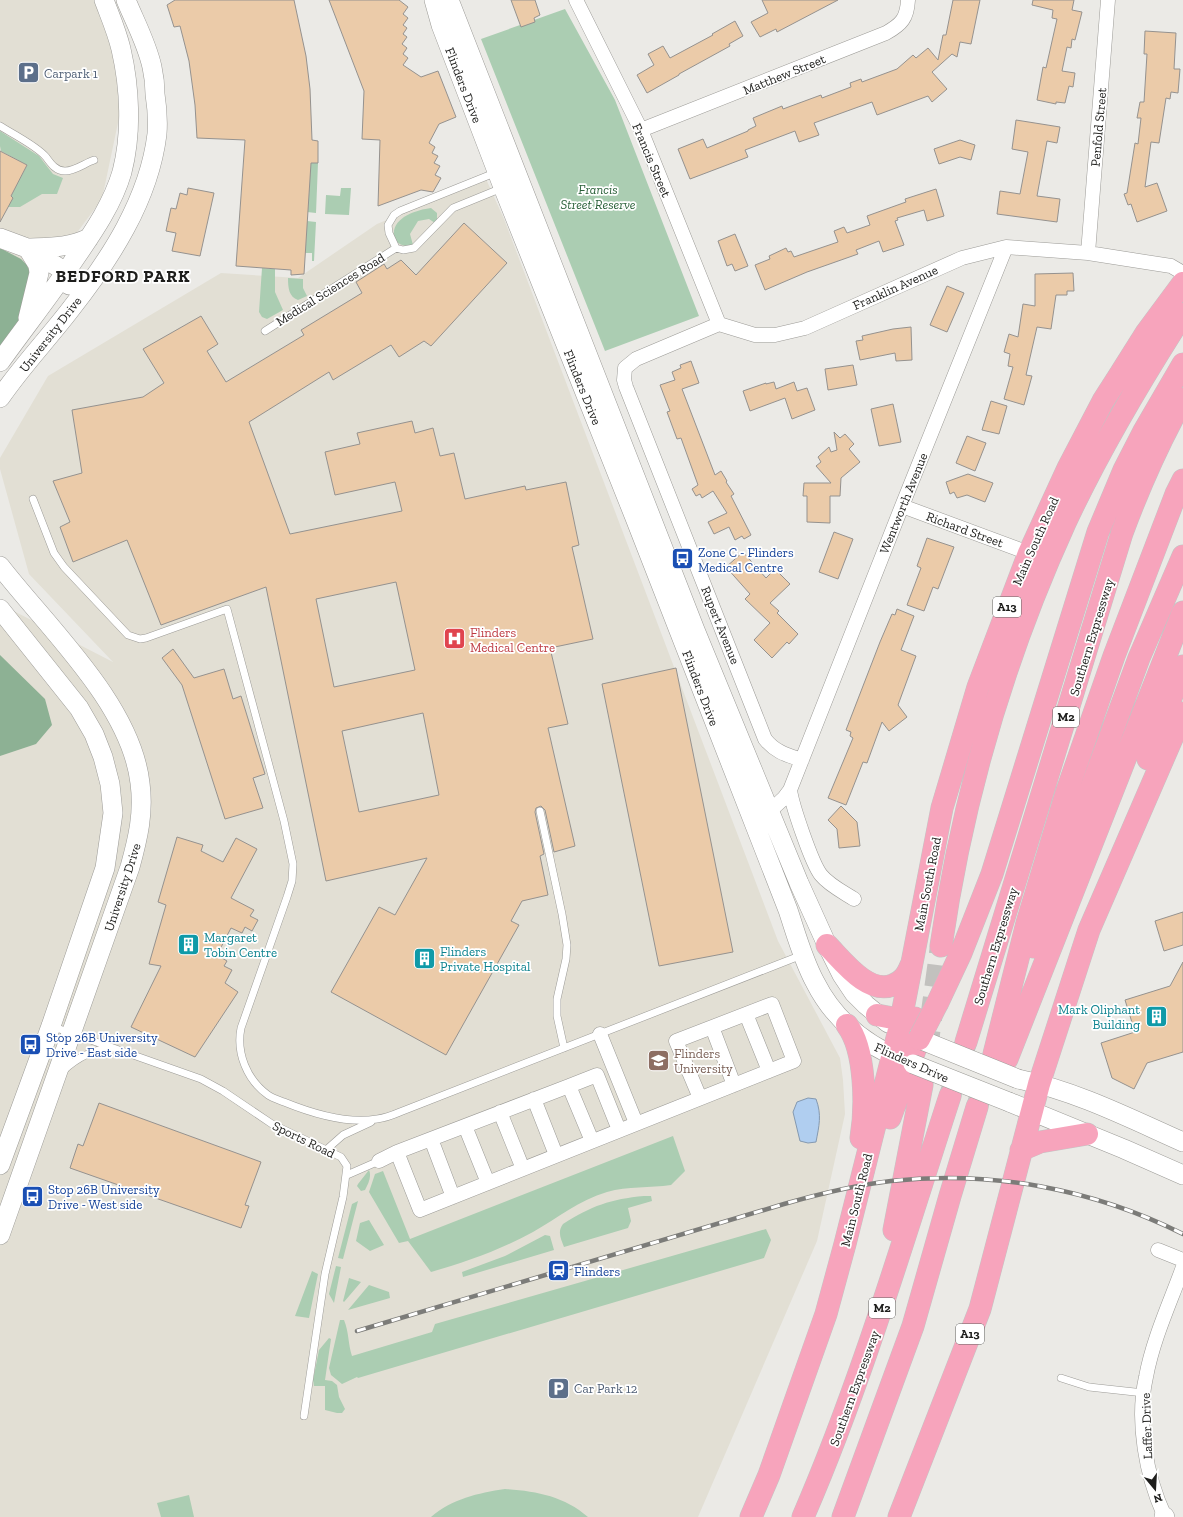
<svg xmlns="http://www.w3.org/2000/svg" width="1183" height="1517" viewBox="0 0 1183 1517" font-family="'Zilla Slab',serif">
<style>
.built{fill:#e2dfd4}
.green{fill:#abcdb2}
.forest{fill:#8db194}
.water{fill:#b0cef0;stroke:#8499b0}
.building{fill:#ebcba9;stroke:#95928f;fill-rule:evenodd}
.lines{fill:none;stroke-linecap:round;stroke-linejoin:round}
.highway-tunnel{stroke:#c2c1be;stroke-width:22;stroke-dasharray:22 11;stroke-linecap:butt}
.lane-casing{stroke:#9c9b97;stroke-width:8}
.street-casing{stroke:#9c9b97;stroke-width:15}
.secondary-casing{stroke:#9c9b97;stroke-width:20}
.highway-casing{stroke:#c4c4c4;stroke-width:23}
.lane{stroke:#fff;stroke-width:7}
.street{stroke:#fff;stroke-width:14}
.secondary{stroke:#fff;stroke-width:19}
.highway{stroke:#f7a4bc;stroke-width:22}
.rail-casing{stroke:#7c7c79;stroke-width:4.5}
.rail{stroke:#fff;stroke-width:3;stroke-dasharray:9;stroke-linecap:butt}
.secondary-bridge-casing{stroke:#9c9b97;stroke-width:20;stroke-linecap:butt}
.highway-bridge-casing{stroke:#c4c4c4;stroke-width:23;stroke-linecap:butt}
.secondary-bridge{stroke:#fff;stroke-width:19}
.highway-bridge{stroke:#f7a4bc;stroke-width:22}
.labels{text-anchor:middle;stroke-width:3.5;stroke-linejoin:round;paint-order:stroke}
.shield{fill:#fff;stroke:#626260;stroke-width:1}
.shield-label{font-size:12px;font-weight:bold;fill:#1e1e1c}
.service-label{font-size:13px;fill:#4e5e75;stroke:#fff;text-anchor:start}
.street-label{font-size:13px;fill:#1e1e1c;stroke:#fff}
.park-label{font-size:13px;font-style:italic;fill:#285f37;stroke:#fff}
.transit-label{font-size:13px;fill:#164399;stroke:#fff;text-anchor:start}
.health-label{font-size:13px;fill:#be3a42;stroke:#fff;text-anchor:start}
.culture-label{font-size:13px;fill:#0d838f;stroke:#fff;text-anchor:start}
.education-label{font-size:13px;fill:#785e54;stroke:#fff;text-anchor:start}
.district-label{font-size:17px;font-weight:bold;letter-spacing:1px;fill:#1e1e1c;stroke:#fff}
</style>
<rect width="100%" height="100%" fill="#ebeae6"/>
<path class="built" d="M 0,0 L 95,0 L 99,10 L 112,49 L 119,83 L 119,118 L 102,199 L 0,336 Z
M 486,179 L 504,219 L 778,941 L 840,1058 L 843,1080 L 845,1114 L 817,1241 L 698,1517 L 0,1517 L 0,604 L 113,662 L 29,574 L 0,469 L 0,458 L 48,376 L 221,273 L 298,278 L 377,224 Z"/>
<path class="green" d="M 565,9 L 615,100 L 699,316 L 605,351 L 481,39 Z
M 0,131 L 39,156 L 53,174 L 63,178 L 57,194 L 42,194 L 20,207 L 8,207 L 11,196 L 27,165 L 1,151 L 0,146 Z
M 311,163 L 318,163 L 316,213 L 307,212 Z
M 341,188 L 351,188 L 349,215 L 325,214 L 326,195 L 340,196 Z
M 431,208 L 437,213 L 437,220 L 435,223 L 429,219 L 418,221 L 410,234 L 413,245 C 405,247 401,246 395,240 C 388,219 415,210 431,208 Z
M 307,221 L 316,222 L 314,261 L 312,261 L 312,253 L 305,253 Z
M 262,268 L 275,269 L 275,292 L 283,310 L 267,319 L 262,317 L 259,312 Z
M 288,278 L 303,279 L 303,288 L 307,296 L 298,300 C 289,297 288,288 288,278 Z
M 673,1136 L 685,1171 L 671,1185 C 650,1188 628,1186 607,1192 C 579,1200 558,1218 533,1232 C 500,1250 466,1262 431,1272 L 408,1241 L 399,1243 L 369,1192 L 375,1174 L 383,1171 L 410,1239 Z
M 369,1170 C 372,1177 368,1184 365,1190 L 361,1191 L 357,1186 L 358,1184 Z
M 644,1196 L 651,1196 L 652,1201 L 628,1208 L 631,1221 L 628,1228 L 564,1247 C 561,1239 557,1232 563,1224 C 591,1206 611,1199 644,1196 Z
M 358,1201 L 343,1259 L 338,1258 L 352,1204 Z
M 369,1220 L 384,1245 L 370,1251 L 356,1241 L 360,1223 Z
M 766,1229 L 771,1240 L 764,1258 L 358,1378 L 357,1377 L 342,1384 L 331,1375 L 329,1368 L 340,1320 L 344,1320 C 349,1332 348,1344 352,1356 L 432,1332 L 435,1324 Z
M 545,1235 L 550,1236 L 554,1250 L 463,1277 L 462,1272 L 505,1256 Z
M 336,1266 L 341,1267 L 334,1303 L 329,1294 Z
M 312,1271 L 318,1274 L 309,1318 L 295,1316 Z
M 349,1278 L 361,1282 L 344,1302 L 343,1301 Z
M 369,1285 L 389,1292 L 390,1298 L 348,1310 Z
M 329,1338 L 331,1339 L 325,1380 L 332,1381 L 337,1385 L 339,1397 L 345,1409 L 342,1413 L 337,1413 L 325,1410 L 325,1386 L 314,1386 L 313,1380 L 319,1350 Z
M 505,1489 C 536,1491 564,1496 588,1517 L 431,1517 C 452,1499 478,1493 505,1489 Z
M 189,1495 L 194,1517 L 161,1517 L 157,1503 Z"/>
<path class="forest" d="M 0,248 L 21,259 L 27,265 L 30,273 L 26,326 L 0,362 Z
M 0,655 L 45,699 L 52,725 L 36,744 L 0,756 Z"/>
<path class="water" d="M 808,1098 L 816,1099 C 822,1115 819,1126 816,1142 L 808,1143 L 800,1141 L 793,1112 L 797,1102 Z"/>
<path class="building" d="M 175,0 L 294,0 L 306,56 L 310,89 L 312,140 L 318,141 L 318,163 L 311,163 L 304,274 L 291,275 L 291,270 L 236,266 L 245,140 L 197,138 L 195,105 L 189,61 L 180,26 L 174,27 L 167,5 Z
M 329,0 L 399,0 L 408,7 L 403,14 L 408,18 L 403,25 L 407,28 L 403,34 L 407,37 L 402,44 L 407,48 L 403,54 L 408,58 L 403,65 L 421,77 L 438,71 L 456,117 L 439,124 L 429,143 L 435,147 L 432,153 L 438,156 L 434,163 L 440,166 L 435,175 L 441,178 L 433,192 L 421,190 L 378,206 L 380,140 L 362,139 L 364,91 Z
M 511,0 L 535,0 L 540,15 L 534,18 L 535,22 L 521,27 Z
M 762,0 L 838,0 L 777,32 L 776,29 L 760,37 L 751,22 L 768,13 Z
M 953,0 L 980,0 L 971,44 L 960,42 L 957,57 L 952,54 L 932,72 L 947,89 L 932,102 L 928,96 L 877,115 L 872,102 L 814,123 L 819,135 L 799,142 L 795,131 L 745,150 L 748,157 L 690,179 L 678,149 L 703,139 L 707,148 L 748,131 L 748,130 L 756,126 L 753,118 L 782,106 L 783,109 L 821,95 L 822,98 L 851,87 L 850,83 L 861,79 L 862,82 L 897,69 L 913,55 L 916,58 L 928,48 L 938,60 L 943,35 L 946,35 Z
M 1033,0 L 1074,0 L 1072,10 L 1082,12 L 1075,40 L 1072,39 L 1071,48 L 1067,47 L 1062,71 L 1075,73 L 1073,87 L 1069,86 L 1065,103 L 1056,102 L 1056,104 L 1037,100 L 1043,67 L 1046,68 L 1057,19 L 1052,18 L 1053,10 L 1032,5 Z
M 735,21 L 743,36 L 729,44 L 730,46 L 679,74 L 679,75 L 647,93 L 637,75 L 654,65 L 648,54 L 663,46 L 670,58 L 713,35 L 712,34 Z
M 1145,31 L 1176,33 L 1174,69 L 1180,69 L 1178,93 L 1171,92 L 1170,99 L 1166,98 L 1159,143 L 1151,142 L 1145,187 L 1157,183 L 1167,211 L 1137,222 L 1131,204 L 1128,205 L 1124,194 L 1127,193 L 1135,143 L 1138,144 L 1141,118 L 1137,118 L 1140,102 L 1144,102 L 1147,54 L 1144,54 Z
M 1016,120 L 1060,127 L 1057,143 L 1047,141 L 1037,196 L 1060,199 L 1057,222 L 997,214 L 1000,191 L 1020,194 L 1028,152 L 1012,149 Z
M 960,140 L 975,145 L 971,160 L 960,157 L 939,164 L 934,149 Z
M 0,151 L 27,165 L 11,196 L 13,198 L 0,222 Z
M 188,188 L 214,193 L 200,256 L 172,251 L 176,233 L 166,231 L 171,208 L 176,209 L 180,193 L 187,195 Z
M 936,189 L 944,216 L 927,221 L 924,210 L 897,218 L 898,220 L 895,221 L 904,245 L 883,252 L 879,241 L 856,250 L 858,254 L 807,272 L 765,290 L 755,265 L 770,259 L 769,256 L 786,248 L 788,252 L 791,251 L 794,257 L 838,242 L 834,231 L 844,227 L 847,233 L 870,225 L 867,216 L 906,202 L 905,199 Z
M 464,223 L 507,263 L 431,346 L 424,341 L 399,357 L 391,345 L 333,380 L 329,372 L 249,422 L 290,534 L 402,511 L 395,482 L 335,495 L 325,452 L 360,444 L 357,433 L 412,421 L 415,433 L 433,428 L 440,456 L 454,453 L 465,499 L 525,486 L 526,490 L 566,482 L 579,545 L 572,547 L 593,639 L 550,648 L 568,724 L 548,728 L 575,846 L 554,852 L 545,810 L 541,806 L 536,808 L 535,812 L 544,854 L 540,856 L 548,895 L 522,901 L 511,921 L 519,925 L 446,1055 L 331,992 L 379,907 L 395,915 L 427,858 L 326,881 L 266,587 L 161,625 L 127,540 L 73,562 L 60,527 L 70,522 L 53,481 L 82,473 L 72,410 L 143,397 L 164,383 L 143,349 L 201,316 L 218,344 L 207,351 L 226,382 L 304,335 L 301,330 L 362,293 L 356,282 L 384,264 L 387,269 L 401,260 L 416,275 ZM 396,582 L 415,670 L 334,687 L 316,599 ZM 423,713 L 439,795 L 359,812 L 342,731 Z
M 735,234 L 748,266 L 735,271 L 732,264 L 727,266 L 718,241 Z
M 1073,273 L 1074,291 L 1067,291 L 1067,295 L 1056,295 L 1051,329 L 1037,327 L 1026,375 L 1032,376 L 1024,405 L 1004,399 L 1013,367 L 1008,366 L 1010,354 L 1004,352 L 1009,334 L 1018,337 L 1023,304 L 1035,306 L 1035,274 Z
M 947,286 L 964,293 L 947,332 L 930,325 Z
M 911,327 L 912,360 L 896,361 L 895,353 L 860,360 L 856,341 L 863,340 L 862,336 L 893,329 Z
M 691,361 L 699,383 L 682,389 L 715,475 L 721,471 L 727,481 L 726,482 L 734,494 L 731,496 L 751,535 L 744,539 L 742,536 L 735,540 L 729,527 L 714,534 L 708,522 L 727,513 L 713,491 L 702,498 L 700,494 L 696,496 L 692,489 L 698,485 L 681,438 L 677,439 L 667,412 L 670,411 L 660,385 L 675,380 L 672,372 L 681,368 L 680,365 Z
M 853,365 L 857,385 L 828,390 L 825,369 Z
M 774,382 L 776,389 L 794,382 L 797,391 L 807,388 L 815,410 L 792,419 L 785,398 L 750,411 L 743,391 L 766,383 L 766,384 Z
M 991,401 L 1007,406 L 999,434 L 982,430 Z
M 893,404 L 901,442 L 879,446 L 871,409 Z
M 834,432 L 840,438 L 845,434 L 854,444 L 849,449 L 860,462 L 841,478 L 840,496 L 830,496 L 830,523 L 807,522 L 807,496 L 803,496 L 804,483 L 831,483 L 816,466 L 821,462 L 818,457 L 829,447 L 831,452 L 837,450 Z
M 967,436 L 986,443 L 975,471 L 956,463 Z
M 968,474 L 993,483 L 985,502 L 967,495 L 957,498 L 954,492 L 950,494 L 946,482 Z
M 834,532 L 853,539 L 838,579 L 819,572 Z
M 927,538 L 954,547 L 938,589 L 933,587 L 924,611 L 907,605 L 921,568 L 917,566 Z
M 743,552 L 766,578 L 775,569 L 790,584 L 770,603 L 779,611 L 777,613 L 798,634 L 789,644 L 787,642 L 772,658 L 754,640 L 770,623 L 745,599 L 750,594 L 726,567 Z
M 897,609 L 914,616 L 901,650 L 916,656 L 898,705 L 907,717 L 889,731 L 882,722 L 867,763 L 863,762 L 846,805 L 828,798 L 853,738 L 850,736 L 851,732 L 846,730 L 880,642 L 892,614 L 895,615 Z
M 173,649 L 194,678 L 224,669 L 233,699 L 241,696 L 265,774 L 253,778 L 263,808 L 225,819 L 182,685 L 162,658 Z
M 676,668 L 733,952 L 659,966 L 602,684 Z
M 841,806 L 857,822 L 860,846 L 839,848 L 837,829 L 828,820 Z
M 177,837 L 203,845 L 201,851 L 223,862 L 236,838 L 257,849 L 231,898 L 254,910 L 250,916 L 258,920 L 252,931 L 245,927 L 242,933 L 231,928 L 217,955 L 227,961 L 224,966 L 232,970 L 225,983 L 238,992 L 195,1057 L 131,1027 L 161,966 L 149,964 L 166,905 L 158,902 Z
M 1183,912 L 1183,945 L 1164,951 L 1155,921 Z
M 1183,962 L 1183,1052 L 1147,1063 L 1134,1089 L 1112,1078 L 1101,1043 L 1135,1032 L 1125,1000 L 1170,986 Z
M 99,1103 L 261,1162 L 245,1205 L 249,1206 L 241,1228 L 70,1168 L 78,1144 L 83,1146 Z"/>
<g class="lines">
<path class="highway-tunnel" d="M 922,1085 L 941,946
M 950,1096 L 966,1042
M 977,1107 L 994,1054"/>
<defs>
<path id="lane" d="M 0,126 C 13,134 37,146 46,157 C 51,164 56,171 65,171 C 75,171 85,163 94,160
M 497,172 L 400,211 L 394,215 L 388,225 L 389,233 L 396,248 L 403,250 L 414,248 L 453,208 L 502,188
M 265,331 L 396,248
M 33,499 L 54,553 L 64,567 L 128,635 L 140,639 L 146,638 L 227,609 L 284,821 L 293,864 L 292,881 L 287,897 L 241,1028 C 236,1053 247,1080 268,1095 C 272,1098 279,1100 284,1102 C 311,1113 348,1124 377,1119 C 385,1118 393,1115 400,1112 L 802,955
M 540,811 L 562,914 L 567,945 L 566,959 L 557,999 L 557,1016 L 564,1048
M 51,1026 L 201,1079 L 223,1091 L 272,1124 L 341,1157 L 347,1166 L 343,1197 L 325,1274 L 304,1416
M 64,1070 C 77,1058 92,1050 110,1048
M 326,1150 L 343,1135 L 371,1122
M 347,1175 L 379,1161
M 1061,1378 L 1089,1387 L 1144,1393"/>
<path id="street" d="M 576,0 L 641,130 L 719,324
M 641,130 L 886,33 C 902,24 907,18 908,0
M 1088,253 L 1108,0
M 902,506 L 1029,553
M 802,760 C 787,755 775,752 765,739 L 626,387 L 624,380 L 625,368 L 636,359 L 719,324 L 755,335 L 775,335 L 805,328 L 962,258 L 1006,247 L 1088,253 L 1171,266 L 1183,273
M 770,811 L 784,798 L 790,790
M 854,899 C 843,892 829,885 821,875 C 812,864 792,805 790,790 L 902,506 L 1006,247
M 746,1014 L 769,1071
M 712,1027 L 734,1085
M 600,1034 L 636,1123
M 569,1086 L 597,1075 L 619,1130
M 534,1099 L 556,1155
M 500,1112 L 523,1169
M 465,1126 L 488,1183
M 431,1139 L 453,1197
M 592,1141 L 569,1086 L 397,1152 L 420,1210 L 794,1061 L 772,1004 L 676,1041 L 700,1098
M 379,1161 L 397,1152
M 1158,1250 L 1183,1260
M 1165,1517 C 1146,1476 1136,1421 1146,1377 C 1153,1339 1170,1303 1183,1267"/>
<path id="secondary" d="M 434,0 L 441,25 L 503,187 L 635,518 L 788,910 C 796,934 803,960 815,982 C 834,1020 867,1046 905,1061
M 449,0 L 695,630 L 799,883 L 827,945 L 842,975 L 854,993 L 866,1005 L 888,1023
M 0,238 L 27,248 L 66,272 L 69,285
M 27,248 C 49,247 69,248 89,238
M 28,318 L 39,273 L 38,265 L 28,249
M 0,362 C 25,327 52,293 76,257 C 94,231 113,203 122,172 C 132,133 130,88 121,49 C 117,32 110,16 104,0
M 0,398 C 21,367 47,340 70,310 C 110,259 149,200 157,134 C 158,121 157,107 155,94 C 155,86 154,76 152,67 C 147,44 135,22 126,0
M 0,566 C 47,627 131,704 140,783 C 144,813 138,838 130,867 L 0,1235
M 0,609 L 79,708 L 94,734 L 103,757 L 110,784 L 113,813 L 105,868 L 51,1026 L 0,1165
M 1018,1079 C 1076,1091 1129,1118 1183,1142
M 1009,1102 L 1124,1149 L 1183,1175
M 1164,1516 L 1165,1517"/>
<path id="highway" d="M 1148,759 L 1183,666
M 827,945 C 843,961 868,995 893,985 C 903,981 907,975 911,965
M 941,946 C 962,800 1004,657 1065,523 C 1099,450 1140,381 1183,314
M 1033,947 L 1139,658 L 1183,556
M 938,1002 L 961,953 L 992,874 L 1098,532 L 1124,470 L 1144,431 L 1183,364
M 877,1015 L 903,1020 L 915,1018
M 847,1025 C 866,1050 866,1108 861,1138
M 966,1042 L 1122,533 C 1139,487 1159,442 1183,399
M 994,1054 L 1027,923 L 1067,791 L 1114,656 L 1176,494 L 1183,480
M 1007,1059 L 1183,612
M 890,1118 L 919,1039
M 1021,1150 L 1040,1142 L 1087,1134
M 894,1230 L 922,1085
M 751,1517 L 769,1475 L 826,1314 L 845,1244 L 899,1030 L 942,808 L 978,687 L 1029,553 L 1068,468 L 1103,401 L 1119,376 L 1146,333 L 1183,283
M 803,1517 C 862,1381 904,1237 950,1096
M 843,1517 L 913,1326 L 950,1196 L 977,1107
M 899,1517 L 980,1309 L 1039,1084 L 1089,930 L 1183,713"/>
</defs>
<use href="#lane" class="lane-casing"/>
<use href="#street" class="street-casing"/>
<use href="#secondary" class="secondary-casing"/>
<use href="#highway" class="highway-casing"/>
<use href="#lane" class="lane"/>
<use href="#street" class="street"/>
<use href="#secondary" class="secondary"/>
<use href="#highway" class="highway"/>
<defs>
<path id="rail" d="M 357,1331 L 784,1204 C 819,1194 855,1185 891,1181 C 992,1170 1093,1189 1183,1234"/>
</defs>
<use href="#rail" class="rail-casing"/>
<use href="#rail" class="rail"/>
<defs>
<path id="secondary-bridge" d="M 919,1039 L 1018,1079
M 913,1064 L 1009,1102"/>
<path id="highway-bridge" d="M 919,1039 L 938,1002"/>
</defs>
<use href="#secondary-bridge" class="secondary-bridge-casing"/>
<use href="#highway-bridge" class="highway-bridge-casing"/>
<use href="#secondary-bridge" class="secondary-bridge"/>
<use href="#highway-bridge" class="highway-bridge"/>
</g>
<defs>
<symbol id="parking-square" viewBox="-11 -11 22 22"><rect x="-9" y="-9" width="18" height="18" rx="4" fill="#5c6f8a" stroke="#fff"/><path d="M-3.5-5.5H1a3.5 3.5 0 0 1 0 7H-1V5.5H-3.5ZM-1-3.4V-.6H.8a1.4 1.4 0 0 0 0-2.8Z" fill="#fff"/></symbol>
<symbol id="bus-square" viewBox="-11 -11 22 22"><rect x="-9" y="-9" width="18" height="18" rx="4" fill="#1a4fb4" stroke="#fff"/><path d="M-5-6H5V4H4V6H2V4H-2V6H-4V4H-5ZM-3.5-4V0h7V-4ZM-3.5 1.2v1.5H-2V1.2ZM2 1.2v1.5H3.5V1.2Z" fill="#fff"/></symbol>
<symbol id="hospital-square" viewBox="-11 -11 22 22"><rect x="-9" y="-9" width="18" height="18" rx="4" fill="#e0444e" stroke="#fff"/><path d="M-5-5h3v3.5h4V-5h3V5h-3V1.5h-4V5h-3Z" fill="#fff"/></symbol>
<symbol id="building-square" viewBox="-11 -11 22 22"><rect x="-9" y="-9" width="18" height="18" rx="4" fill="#0f9aa8" stroke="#fff"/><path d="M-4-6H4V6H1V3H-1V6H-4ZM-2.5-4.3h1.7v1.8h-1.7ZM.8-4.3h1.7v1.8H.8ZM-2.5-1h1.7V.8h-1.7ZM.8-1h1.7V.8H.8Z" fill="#fff"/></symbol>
<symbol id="university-square" viewBox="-11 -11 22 22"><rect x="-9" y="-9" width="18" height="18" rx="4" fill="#8d6e63" stroke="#fff"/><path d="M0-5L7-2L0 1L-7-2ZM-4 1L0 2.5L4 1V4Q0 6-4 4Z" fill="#fff"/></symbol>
<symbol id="station-square" viewBox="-11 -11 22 22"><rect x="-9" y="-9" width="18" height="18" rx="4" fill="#1a4fb4" stroke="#fff"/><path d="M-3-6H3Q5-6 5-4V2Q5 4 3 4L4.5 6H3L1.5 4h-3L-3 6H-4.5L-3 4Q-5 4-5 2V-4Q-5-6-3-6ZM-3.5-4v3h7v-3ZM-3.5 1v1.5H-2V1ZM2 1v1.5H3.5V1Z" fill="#fff"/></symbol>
</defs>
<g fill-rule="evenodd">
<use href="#parking-square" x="16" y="60" width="25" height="25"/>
<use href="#bus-square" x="670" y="546" width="25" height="25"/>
<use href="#hospital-square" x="442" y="626" width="25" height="25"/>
<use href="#building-square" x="176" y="932" width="25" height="25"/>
<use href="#building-square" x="412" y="946" width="25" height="25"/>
<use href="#building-square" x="1144" y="1004" width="25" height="25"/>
<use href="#bus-square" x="18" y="1032" width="25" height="25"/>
<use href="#university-square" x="646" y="1048" width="25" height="25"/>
<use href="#bus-square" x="20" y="1184" width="25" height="25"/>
<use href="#station-square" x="546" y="1258" width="25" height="25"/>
<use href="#parking-square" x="546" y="1376" width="25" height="25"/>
</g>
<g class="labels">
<g class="shield">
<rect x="993" y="597" width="28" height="20" rx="3"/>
<rect x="1053" y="707" width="26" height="20" rx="3"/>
<rect x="869" y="1298" width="26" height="20" rx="3"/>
<rect x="956" y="1324" width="28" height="20" rx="3"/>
</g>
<g class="shield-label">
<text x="1007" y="611">A13</text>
<text x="1066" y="721">M2</text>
<text x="882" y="1312">M2</text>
<text x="970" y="1338">A13</text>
</g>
<g class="service-label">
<text x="44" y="78">Carpark 1</text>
<text x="574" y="1393">Car Park 12</text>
</g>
<g class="street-label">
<text transform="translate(784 74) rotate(-22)" y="5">Matthew Street</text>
<text transform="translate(464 85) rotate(69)" y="5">Flinders Drive</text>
<text transform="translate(1098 127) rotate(-85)" y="5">Penfold Street</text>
<text transform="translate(652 160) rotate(67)" y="5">Francis Street</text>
<text transform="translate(895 287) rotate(-24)" y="5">Franklin Avenue</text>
<text transform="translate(330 289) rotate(-32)" y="5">Medical Sciences Road</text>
<text transform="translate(50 334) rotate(-52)" y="5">University Drive</text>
<text transform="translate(583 387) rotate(68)" y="5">Flinders Drive</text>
<text transform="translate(903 503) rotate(-68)" y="5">Wentworth Avenue</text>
<text transform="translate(965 529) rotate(20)" y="5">Richard Street</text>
<text transform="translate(1035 541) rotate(-66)" y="5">Main South Road</text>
<text transform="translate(721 625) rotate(68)" y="5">Rupert Avenue</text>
<text transform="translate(1091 637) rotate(-73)" y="5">Southern Expressway</text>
<text transform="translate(701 688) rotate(69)" y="5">Flinders Drive</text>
<text transform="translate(927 884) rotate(-79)" y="5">Main South Road</text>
<text transform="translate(122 887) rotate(-72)" y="5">University Drive</text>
<text transform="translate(995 946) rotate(-73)" y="5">Southern Expressway</text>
<text transform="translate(912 1062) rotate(24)" y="5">Flinders Drive</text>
<text transform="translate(304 1139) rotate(26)" y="5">Sports Road</text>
<text transform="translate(856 1200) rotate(-76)" y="5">Main South Road</text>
<text transform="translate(854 1388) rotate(-70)" y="5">Southern Expressway</text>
<text transform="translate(1146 1426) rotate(-92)" y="5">Laffer Drive</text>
</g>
<g class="park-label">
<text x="598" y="194">Francis<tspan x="598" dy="15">Street Reserve</tspan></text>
</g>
<g class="transit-label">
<text x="698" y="557">Zone C - Flinders<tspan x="698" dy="15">Medical Centre</tspan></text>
<text x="46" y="1042">Stop 26B University<tspan x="46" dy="15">Drive - East side</tspan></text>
<text x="48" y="1194">Stop 26B University<tspan x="48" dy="15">Drive - West side</tspan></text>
<text x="574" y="1276">Flinders</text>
</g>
<g class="health-label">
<text x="470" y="637">Flinders<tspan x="470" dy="15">Medical Centre</tspan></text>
</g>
<g class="culture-label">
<text x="204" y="942">Margaret<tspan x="204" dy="15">Tobin Centre</tspan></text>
<text x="440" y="956">Flinders<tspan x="440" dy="15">Private Hospital</tspan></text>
<text x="1140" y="1014" text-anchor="end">Mark Oliphant<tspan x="1140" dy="15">Building</tspan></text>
</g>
<g class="education-label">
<text x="674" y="1058">Flinders<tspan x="674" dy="15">University</tspan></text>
</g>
<g class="district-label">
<text x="123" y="282">BEDFORD PARK</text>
</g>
</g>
<g transform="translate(1155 1489) rotate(162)" stroke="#ffffff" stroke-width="3" paint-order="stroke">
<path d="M0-3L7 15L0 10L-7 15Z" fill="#1e1e1c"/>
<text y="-6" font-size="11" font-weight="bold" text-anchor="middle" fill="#1e1e1c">N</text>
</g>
</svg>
